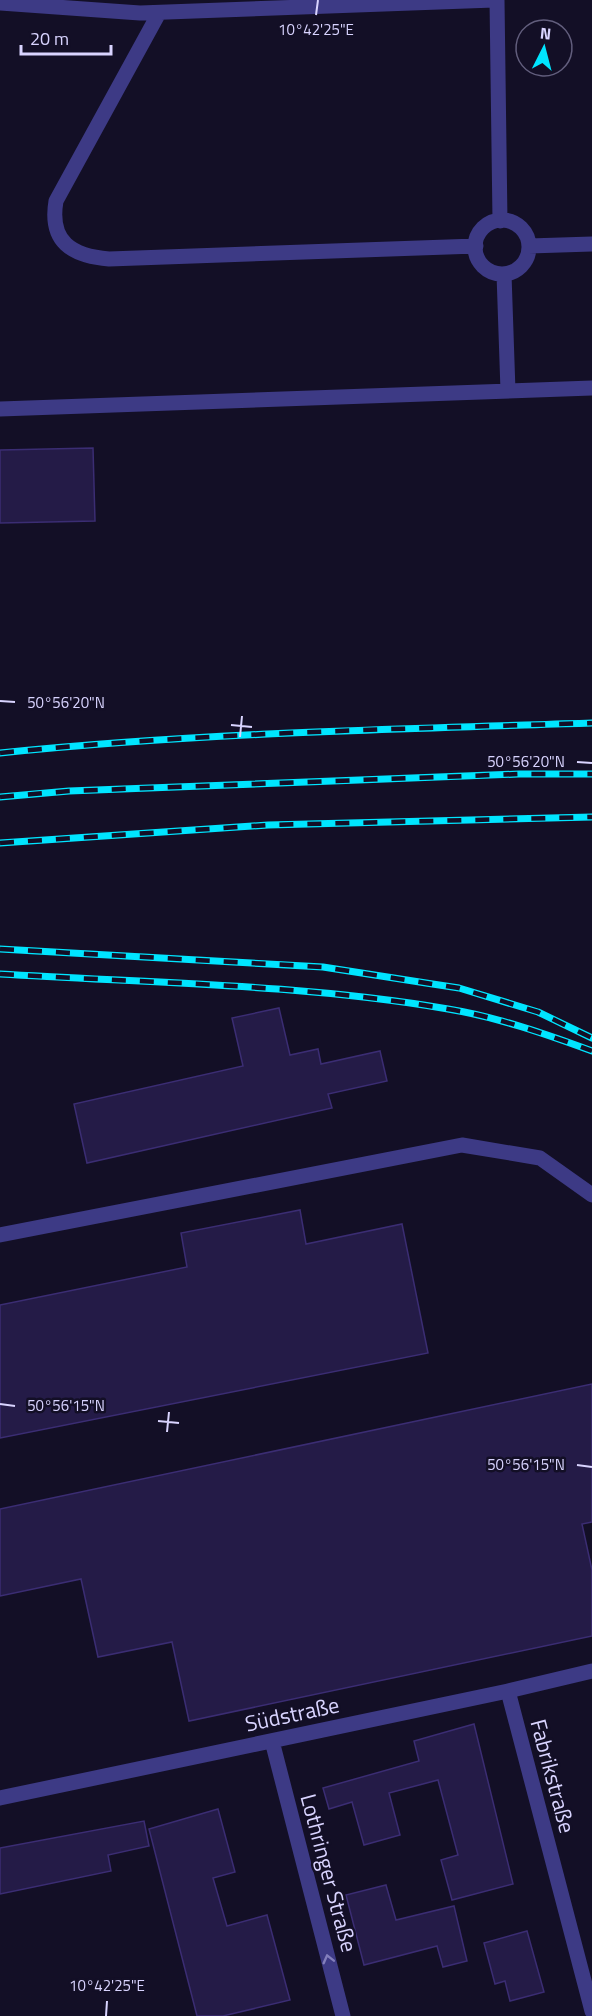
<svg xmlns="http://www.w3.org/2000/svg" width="592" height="2016" viewBox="0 0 592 2016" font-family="'Titillium Web',sans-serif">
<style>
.building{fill:#241b47;stroke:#3b2d73;stroke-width:1.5}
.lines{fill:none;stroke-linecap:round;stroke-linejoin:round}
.minor{stroke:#3d3a85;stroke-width:15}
.rail-casing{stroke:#00e5ff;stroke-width:7}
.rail{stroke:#130f26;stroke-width:4.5;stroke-dasharray:14;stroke-linecap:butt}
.oneway{stroke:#837fbc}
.ticks{fill:none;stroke:#d9d4ff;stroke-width:2}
.labels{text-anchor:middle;stroke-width:5;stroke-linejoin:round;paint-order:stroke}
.street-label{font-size:22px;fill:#d9d4ff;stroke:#130f26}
.ticks-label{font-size:15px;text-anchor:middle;fill:#d9d4ff;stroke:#130f26;stroke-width:5;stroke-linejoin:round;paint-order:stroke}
</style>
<rect width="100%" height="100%" fill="#130f26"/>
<path class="building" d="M 93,448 L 95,521 L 0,523 L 0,450 Z
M 279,1008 L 290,1055 L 318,1049 L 321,1064 L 380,1051 L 387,1081 L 328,1094 L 332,1108 L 87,1163 L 74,1104 L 243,1066 L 232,1018 Z
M 300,1210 L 306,1244 L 402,1224 L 428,1353 L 0,1438 L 0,1305 L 187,1267 L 181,1233 Z
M 592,1384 L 592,1522 L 582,1524 L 592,1570 L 592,1636 L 189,1721 L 172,1642 L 98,1657 L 81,1579 L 0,1596 L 0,1509 Z
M 474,1724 L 513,1884 L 452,1900 L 441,1860 L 458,1855 L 438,1780 L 389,1793 L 400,1835 L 364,1845 L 352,1802 L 329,1809 L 323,1788 L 419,1761 L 414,1741 Z
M 218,1809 L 235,1872 L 213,1878 L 227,1926 L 267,1915 L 290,2000 L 223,2016 L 197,2016 L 149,1829 Z
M 144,1821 L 149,1846 L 108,1855 L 111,1871 L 0,1894 L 0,1848 Z
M 386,1885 L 396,1920 L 454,1906 L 467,1961 L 443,1967 L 437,1946 L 364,1965 L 346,1895 Z
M 527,1931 L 544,1992 L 510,2001 L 505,1981 L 495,1984 L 484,1943 Z"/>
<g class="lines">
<path class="minor" d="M 497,0 L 500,221
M 0,3 L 140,13 L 494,0
M 159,13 L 56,201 C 49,242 72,256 109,259 L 476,246
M475 247a27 27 0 1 1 54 0a27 27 0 1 1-54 0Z
M 529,246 L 592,244
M 504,274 L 508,391
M 0,409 L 592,388
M 0,1235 L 462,1145 L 540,1158 L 592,1195
M 508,1691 L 592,2011
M 272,1741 L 343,2016
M 0,1798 L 508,1691 L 592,1671"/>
<defs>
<path id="rail" d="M 0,753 C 196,733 395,729 592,723
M 0,797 L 69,791 L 519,774 L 592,774
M 0,843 L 268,825 L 592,817
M 0,949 L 323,967 L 426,983 L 459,988 L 538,1012 L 592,1038
M 0,974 C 149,983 301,984 448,1009 C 497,1017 546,1034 592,1051"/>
</defs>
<use href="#rail" class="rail-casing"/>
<use href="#rail" class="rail"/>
</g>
<defs><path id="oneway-chevron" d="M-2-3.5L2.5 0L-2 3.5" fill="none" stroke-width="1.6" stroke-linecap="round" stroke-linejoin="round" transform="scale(1.5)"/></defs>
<use class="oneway" href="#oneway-chevron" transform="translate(328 1959) rotate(-104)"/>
<path class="ticks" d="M 316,15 L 318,0M 0,701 L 15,702M 231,725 L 252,727M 240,737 L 242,716M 577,762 L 592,763M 0,1404 L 15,1406M 158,1421 L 179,1423M 167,1432 L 169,1412M 577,1465 L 592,1467M 106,2016 L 107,2001"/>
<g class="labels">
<g class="street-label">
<text transform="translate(292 1714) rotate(-12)" y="8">Südstraße</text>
<text transform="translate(553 1776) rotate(75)" y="8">Fabrikstraße</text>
<text transform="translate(329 1873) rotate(75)" y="8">Lothringer Straße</text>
</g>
</g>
<g class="ticks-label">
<text x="316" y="35">10°42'25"E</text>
<text x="66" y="708">50°56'20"N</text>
<text x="526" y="767">50°56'20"N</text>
<text x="66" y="1411">50°56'15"N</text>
<text x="526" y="1470">50°56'15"N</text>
<text x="107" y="1991">10°42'25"E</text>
</g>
<g transform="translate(544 48) rotate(6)"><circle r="28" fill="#130f26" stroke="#625e7d" stroke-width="1.5"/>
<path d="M0-4.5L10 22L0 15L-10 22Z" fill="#00e5ff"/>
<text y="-9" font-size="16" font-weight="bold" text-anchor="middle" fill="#d9d4ff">N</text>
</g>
<path d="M21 45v9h90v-9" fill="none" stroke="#d9d4ff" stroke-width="3"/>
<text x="30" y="45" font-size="18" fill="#d9d4ff" stroke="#130f26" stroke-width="4.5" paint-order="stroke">20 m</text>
</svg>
